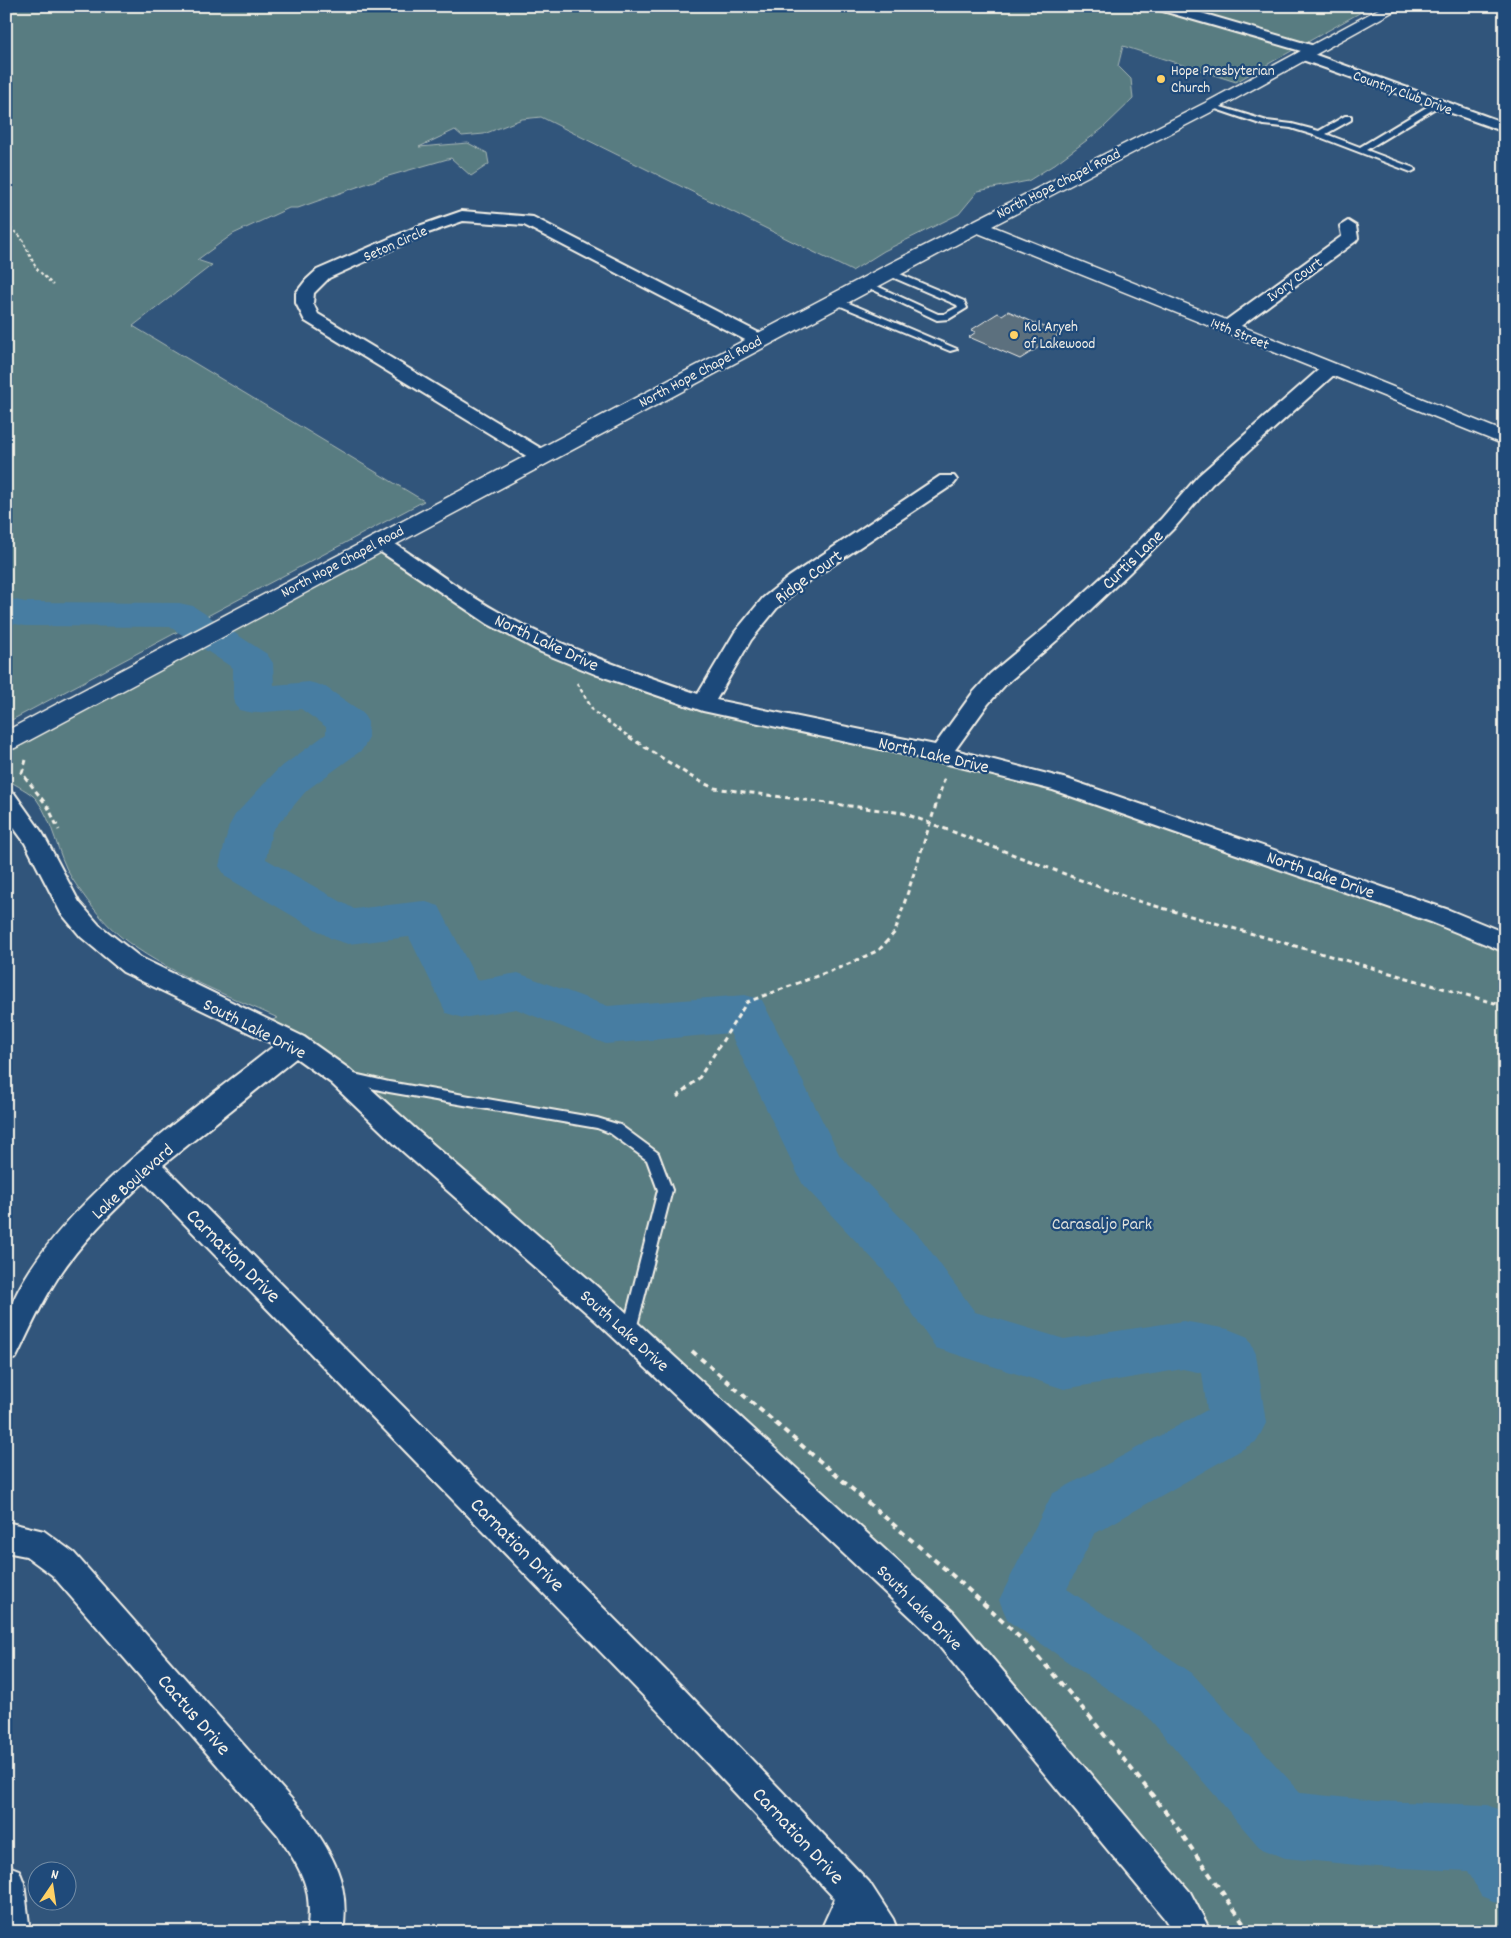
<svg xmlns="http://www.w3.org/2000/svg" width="1511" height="1938" viewBox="0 0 1511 1938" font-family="Dekko,sans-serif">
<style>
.green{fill:#597c81;stroke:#a6b6b4}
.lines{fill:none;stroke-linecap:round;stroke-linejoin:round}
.river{fill:#467da2;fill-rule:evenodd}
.building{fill:#5c6f7e;stroke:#f4f1e8}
.lane-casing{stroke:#f4f1e8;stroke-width:4}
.street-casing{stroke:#f4f1e8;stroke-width:4}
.secondary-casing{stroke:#f4f1e8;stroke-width:3}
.path-far3{stroke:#f4f1e8;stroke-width:2;stroke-dasharray:3 2.5;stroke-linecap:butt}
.path-far2{stroke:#f4f1e8;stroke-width:2.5;stroke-dasharray:4 3;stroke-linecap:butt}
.path-far1{stroke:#f4f1e8;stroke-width:3;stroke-dasharray:5 4;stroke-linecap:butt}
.path{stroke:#f4f1e8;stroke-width:4;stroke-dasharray:6 5;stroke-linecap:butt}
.lane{fill:#1f4a7a;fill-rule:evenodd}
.street{fill:#1f4a7a;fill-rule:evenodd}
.secondary{fill:#1f4a7a;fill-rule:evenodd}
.poi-dot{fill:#ffd166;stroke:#1f4a7a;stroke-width:2}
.labels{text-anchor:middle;stroke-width:4.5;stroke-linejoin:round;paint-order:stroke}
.far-poi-label{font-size:15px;fill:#f4f1e8;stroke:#1f4a7a;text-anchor:start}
.far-street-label{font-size:15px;fill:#f4f1e8;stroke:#1f4a7a}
.street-label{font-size:18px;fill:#f4f1e8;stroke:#1f4a7a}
.park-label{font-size:18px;fill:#dddfd9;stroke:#1f4a7a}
.near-street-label{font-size:21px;fill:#f4f1e8;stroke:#1f4a7a}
</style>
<rect width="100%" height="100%" fill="#31557b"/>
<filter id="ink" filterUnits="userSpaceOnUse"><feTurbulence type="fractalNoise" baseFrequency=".02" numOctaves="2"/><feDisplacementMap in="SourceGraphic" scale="10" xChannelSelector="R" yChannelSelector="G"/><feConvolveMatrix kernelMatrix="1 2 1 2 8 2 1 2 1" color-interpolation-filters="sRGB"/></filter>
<g filter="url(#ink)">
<path class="green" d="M 6,6 L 1128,6 L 1138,8 L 1137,14 L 1144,6 L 1372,6 L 1236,82 L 1123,46 L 1118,66 L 1131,79 L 1133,99 L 1102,129 L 1052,166 L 1028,181 L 978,191 L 959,214 L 884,251 L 852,271 L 541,117 L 522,119 L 484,134 L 462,136 L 455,130 L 419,147 L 468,143 L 487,153 L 489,164 L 471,176 L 451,158 L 385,177 L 298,208 L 289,208 L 233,234 L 197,260 L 212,265 L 133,326 L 424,501 L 6,723 Z
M 379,542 L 495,619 L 703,704 L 1048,781 L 1505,943 L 1505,1932 L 1193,1932 L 941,1623 L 410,1141 L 258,1025 L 278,1018 C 227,995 163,971 120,936 C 101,920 84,897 71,877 C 57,854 54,823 37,800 C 31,792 15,785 6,779 L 6,742 Z"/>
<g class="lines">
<path class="river" d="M 6,598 L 25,602 L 179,603 L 193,606 L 267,654 L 273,663 L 274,685 L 309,682 L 324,686 L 362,712 L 368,722 L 368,740 L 362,750 L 307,790 L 272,831 L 266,859 L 354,909 L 423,901 L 439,906 L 477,980 L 518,973 L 608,1006 L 745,995 L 762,1000 L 840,1156 L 921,1238 L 975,1312 L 1064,1339 L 1183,1321 L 1228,1329 L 1248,1337 L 1256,1354 L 1266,1423 L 1257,1441 L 1094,1534 L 1067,1589 L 1192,1673 L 1301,1793 L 1377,1801 L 1487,1805 L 1505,1812 L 1505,1906 L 1481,1896 L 1468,1871 L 1377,1867 L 1285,1858 L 1261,1849 L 1148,1717 L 1008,1621 L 999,1600 L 1052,1494 L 1207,1410 L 1202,1373 L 1183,1369 L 1064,1389 L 936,1348 L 883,1270 L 803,1185 L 730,1033 L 606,1044 L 516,1009 L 463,1018 L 446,1013 L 409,937 L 348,944 L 332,939 L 226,877 L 219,866 L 229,826 L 235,815 L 277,770 L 326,734 L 326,727 L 301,709 L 254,713 L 239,710 L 233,700 L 233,668 L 170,627 L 25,626 L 6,622 Z"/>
</g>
<path class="building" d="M 1008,311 L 1060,334 L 1020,359 L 969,337 L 976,332 L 971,330 L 998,313 L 1002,315 Z"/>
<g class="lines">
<defs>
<path id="lane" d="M 1435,102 L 1442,104 L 1366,150 L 1414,168 L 1415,170 L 1411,172 L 1317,136 L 1291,128 L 1263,125 L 1207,106 L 1211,104 L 1267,121 L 1292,124 L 1319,131 L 1345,116 L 1351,116 L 1351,120 L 1326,134 L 1360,147 Z
M 888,269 L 964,301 L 967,308 L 949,319 L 937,320 L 861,284 L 868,282 L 938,314 L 944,314 L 958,307 L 957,305 L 885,274 L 885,270 Z
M 831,298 L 837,298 L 957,349 L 950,351 L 831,302 Z
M 345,1072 L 389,1082 L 597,1118 L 620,1125 L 658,1153 L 672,1190 L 634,1337 L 629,1339 L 624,1337 L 622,1333 L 658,1190 L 647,1160 L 610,1133 L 597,1128 L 389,1092 L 340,1081 L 338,1077 L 340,1073 Z"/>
<path id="street" d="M 1154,6 L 1177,6 L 1318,47 L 1320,50 L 1313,54 L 1505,123 L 1505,132 L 1297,58 L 1295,55 L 1301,51 L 1156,9 Z
M 462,211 L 533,217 L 765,336 L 768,340 L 765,344 L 753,344 L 524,225 L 463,221 L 428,233 L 329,278 L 314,293 L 313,303 L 318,314 L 547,452 L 550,456 L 547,460 L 533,460 L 305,321 L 296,303 L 296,293 L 306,280 L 317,270 L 416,227 Z
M 1348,221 L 1356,226 L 1358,238 L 1356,241 L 1234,331 L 1222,331 L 1219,327 L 1222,323 L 1342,236 L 1340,226 Z
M 1330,364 L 1336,365 L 1339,369 L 1336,373 L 1212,484 L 1175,527 L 1129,573 L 1070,629 L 1006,684 L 988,704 L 955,750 L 1067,779 L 1449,910 L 1505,933 L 1505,952 L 1431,922 L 1053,790 L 940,762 L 703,711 L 595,674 L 541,652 L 488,624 L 372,546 L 369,542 L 372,538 L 379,536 L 386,538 C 425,563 463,593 504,615 C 566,649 631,671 698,694 L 735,632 L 763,598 L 789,577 L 940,476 L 954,476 L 957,480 L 954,484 L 803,585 L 777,608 L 751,640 L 716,700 L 935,745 L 972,694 L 990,674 L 1056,619 L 1115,565 L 1161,519 L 1198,476 L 1324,365 Z
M 6,791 L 14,793 L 43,834 L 79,902 L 99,925 L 141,958 L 304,1037 L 349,1069 L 420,1133 L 616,1303 L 953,1612 L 1190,1892 L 1211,1932 L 1173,1932 L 1164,1918 L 929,1634 L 596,1321 L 400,1149 L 331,1083 L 296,1058 L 163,1165 L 682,1687 L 869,1882 L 893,1919 L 898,1932 L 820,1932 L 835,1899 L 658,1711 L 144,1182 C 113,1211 80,1243 57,1279 C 41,1304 29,1331 16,1358 L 6,1362 C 6,1348 3,1329 7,1316 C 43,1213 191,1112 275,1045 L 123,972 L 81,937 L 61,913 L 25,843 L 6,817 Z
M 6,1522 L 44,1531 L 74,1553 L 302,1811 C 330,1851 351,1880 343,1932 L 307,1932 C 314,1888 301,1870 278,1835 L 52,1575 L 26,1556 L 6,1552 Z
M 6,1865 L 19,1870 L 24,1883 L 30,1932 L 6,1932 Z"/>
<path id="secondary" d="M 1384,6 L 1403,6 L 1217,109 L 992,226 L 1505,432 L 1505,445 L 978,233 L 15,748 L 6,750 L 6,731 L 881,268 L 1205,103 Z"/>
</defs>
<use href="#lane" class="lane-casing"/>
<use href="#street" class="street-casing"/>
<use href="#secondary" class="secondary-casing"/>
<path class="path-far3" d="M 6,224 L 21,237 L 36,268 L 53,285"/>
<path class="path-far2" d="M 577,683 L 594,712 L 631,738"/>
<path class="path-far1" d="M 629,737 L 695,779 L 714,788 L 903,813 L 1131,899 L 1505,1006
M 26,760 L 22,773 L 48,807 L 59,830
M 677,1097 L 699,1078 L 747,1002 L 844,966 L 879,950 L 895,932 L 945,777"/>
<path class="path" d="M 692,1351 L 959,1581 L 1029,1646 L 1090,1717 L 1169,1816 L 1250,1932"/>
<use href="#lane" class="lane"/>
<use href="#street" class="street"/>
<use href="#secondary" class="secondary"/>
</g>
</g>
<g class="poi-dot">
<circle cx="1161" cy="79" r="5"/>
<circle cx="1014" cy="335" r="5"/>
</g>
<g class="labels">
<g class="far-poi-label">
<text x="1171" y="75">Hope Presbyterian<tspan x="1171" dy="17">Church</tspan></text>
<text x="1024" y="331">Kol Aryeh<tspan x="1024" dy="17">of Lakewood</tspan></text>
</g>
<g class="far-street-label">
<text transform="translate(1403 92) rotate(20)" y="5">Country Club Drive</text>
<text transform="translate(1058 183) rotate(-27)" y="5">North Hope Chapel Road</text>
<text transform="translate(395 243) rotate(-24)" y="5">Seton Circle</text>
<text transform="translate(1294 279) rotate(-36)" y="5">Ivory Court</text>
<text transform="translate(1240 333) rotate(22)" y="5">14th Street</text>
<text transform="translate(700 371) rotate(-28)" y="5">North Hope Chapel Road</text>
<text transform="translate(342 561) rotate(-28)" y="5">North Hope Chapel Road</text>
</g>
<g class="street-label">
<text transform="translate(1132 559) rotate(-44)" y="6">Curtis Lane</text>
<text transform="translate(808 576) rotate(-36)" y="6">Ridge Court</text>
<text transform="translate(547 642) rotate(25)" y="6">North Lake Drive</text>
<text transform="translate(934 754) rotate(13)" y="6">North Lake Drive</text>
<text transform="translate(1321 874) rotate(19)" y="6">North Lake Drive</text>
<text transform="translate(255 1028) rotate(27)" y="6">South Lake Drive</text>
<text transform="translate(132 1181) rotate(-42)" y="6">Lake Boulevard</text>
<text transform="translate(625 1330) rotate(42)" y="6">South Lake Drive</text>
<text transform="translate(920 1607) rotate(45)" y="6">South Lake Drive</text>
</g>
<g class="park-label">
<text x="1102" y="1229">Carasaljo Park</text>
</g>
<g class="near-street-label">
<text transform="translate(234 1255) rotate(45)" y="7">Carnation Drive</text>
<text transform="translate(518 1544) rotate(45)" y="7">Carnation Drive</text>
<text transform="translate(195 1714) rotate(49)" y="7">Cactus Drive</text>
<text transform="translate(799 1835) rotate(47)" y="7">Carnation Drive</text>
</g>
</g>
<rect width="1511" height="1938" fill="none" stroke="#1f4a7a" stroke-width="25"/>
<rect x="12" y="12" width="1486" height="1913" fill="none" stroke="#f4f1e8" stroke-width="2" filter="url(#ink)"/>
<g transform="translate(52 1886) rotate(13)"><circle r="24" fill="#1f4a7a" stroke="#748da6"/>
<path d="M0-4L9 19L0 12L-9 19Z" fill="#ffd166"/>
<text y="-8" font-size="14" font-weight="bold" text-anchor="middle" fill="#f4f1e8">N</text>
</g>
</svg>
